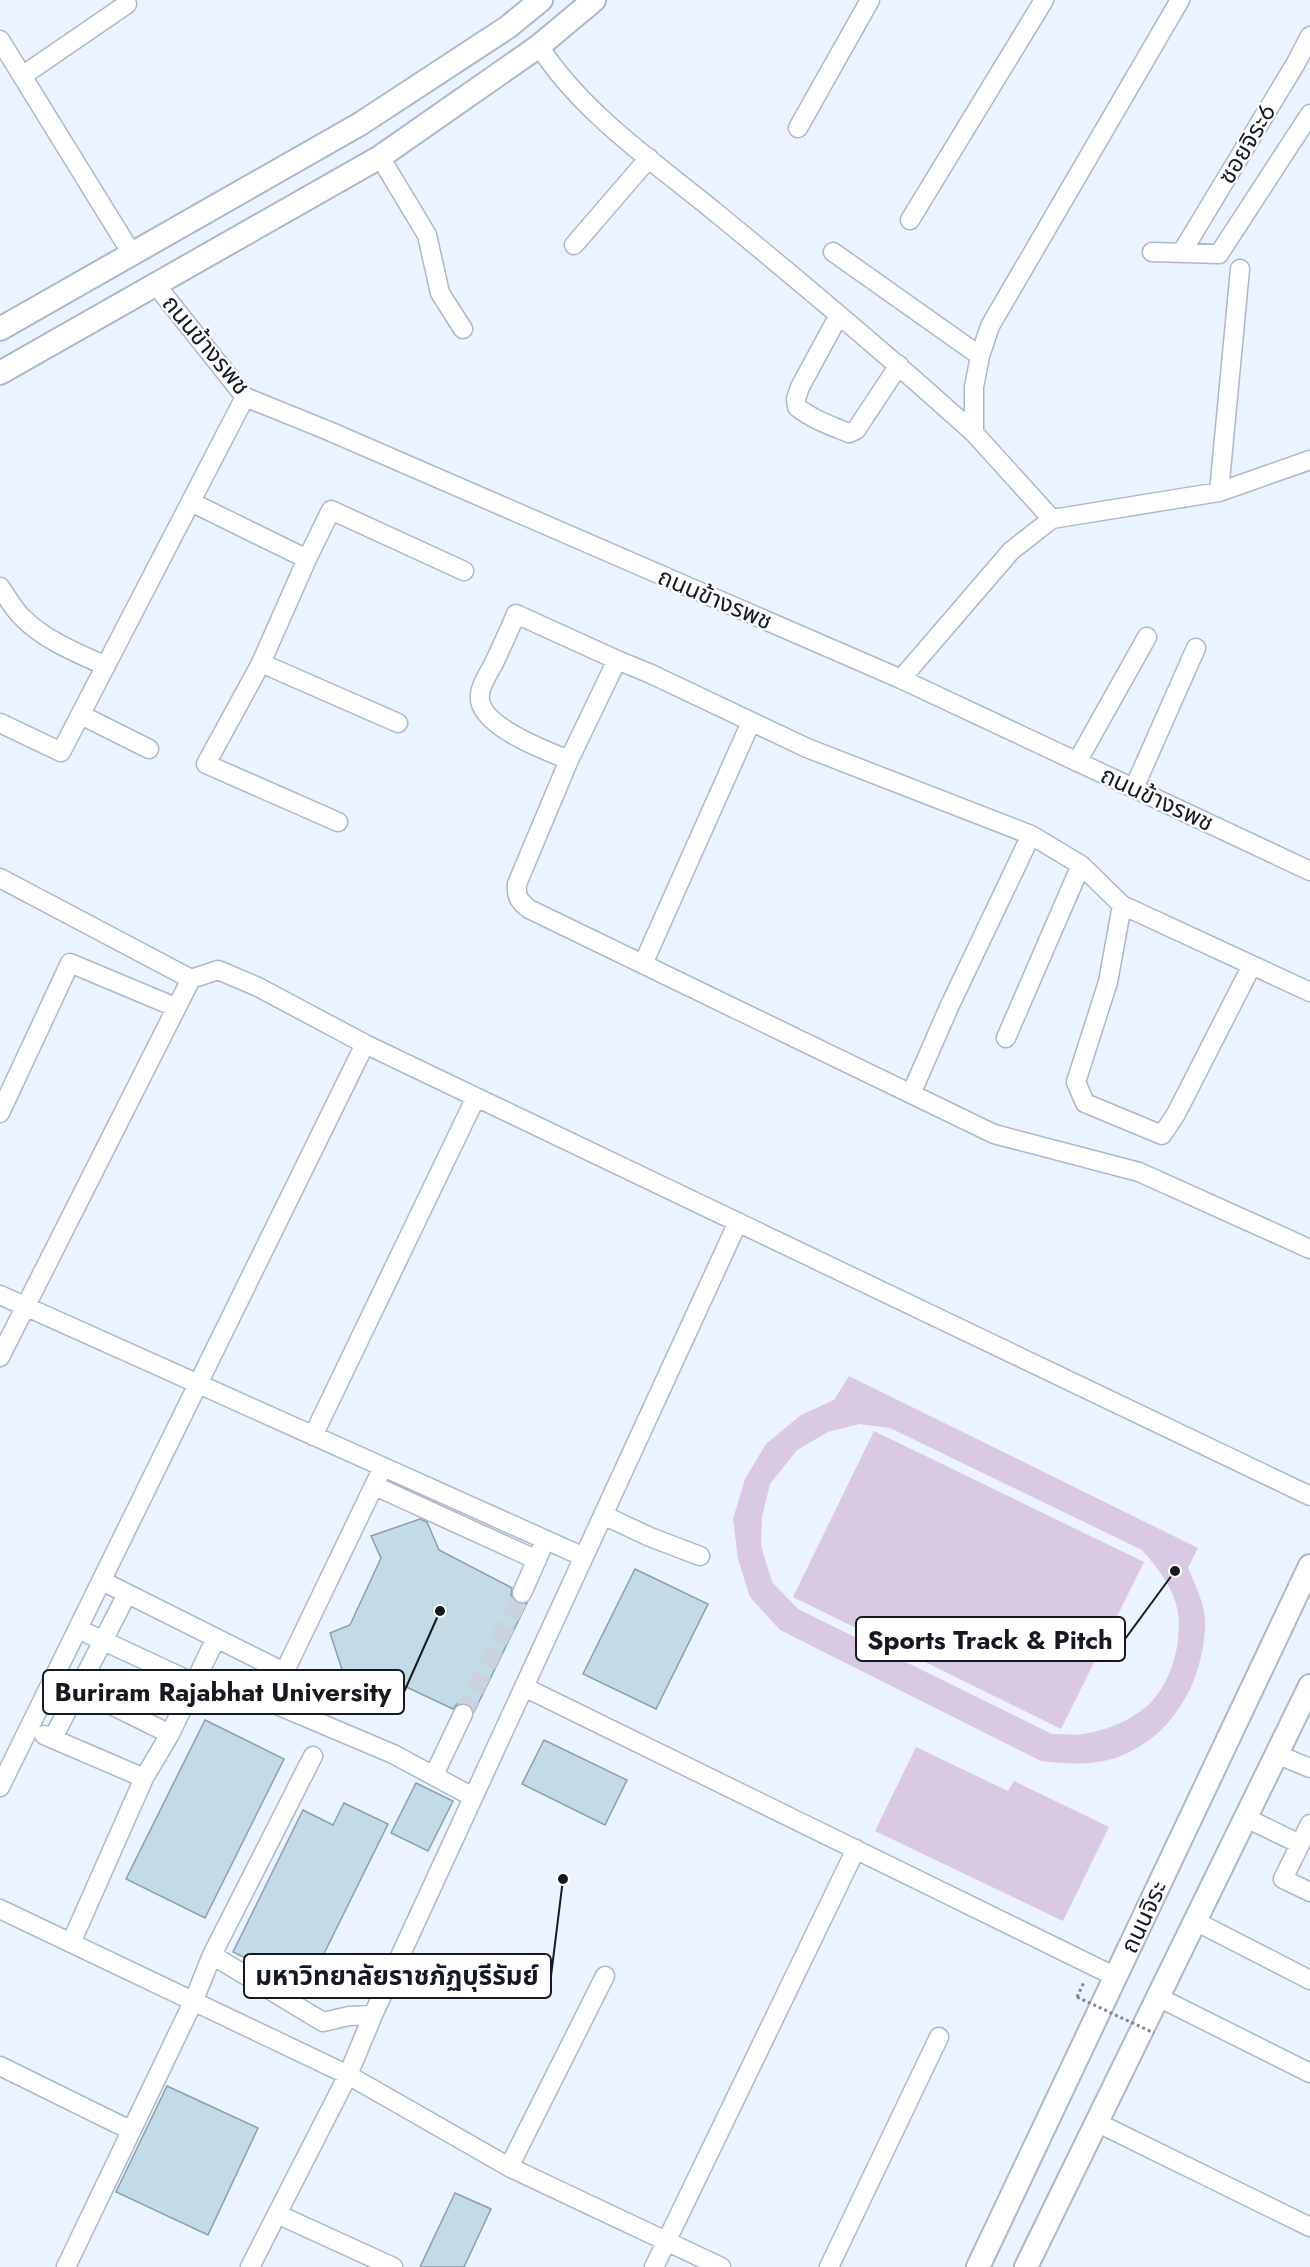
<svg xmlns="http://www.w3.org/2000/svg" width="1310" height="2267" viewBox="0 0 1310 2267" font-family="Jost,'Noto Sans Thai',sans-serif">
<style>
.green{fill:#dac9e3;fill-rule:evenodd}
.building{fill:#c2dbe6;stroke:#89a0ab;stroke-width:1.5}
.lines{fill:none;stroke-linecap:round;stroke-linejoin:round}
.minor-tunnel{stroke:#cad2de;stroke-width:18;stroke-dasharray:18 9;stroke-linecap:butt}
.minor-casing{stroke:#abb8cb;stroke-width:21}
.major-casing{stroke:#abb8cb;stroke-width:26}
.path{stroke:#808791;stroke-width:3;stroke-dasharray:3 3;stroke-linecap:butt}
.minor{stroke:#fff;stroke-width:18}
.major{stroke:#fff;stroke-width:22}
.path-bridge{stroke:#808791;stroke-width:3;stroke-dasharray:3 3;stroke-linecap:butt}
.labels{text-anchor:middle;stroke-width:4.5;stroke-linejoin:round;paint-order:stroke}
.street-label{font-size:24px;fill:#151a21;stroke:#fff}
.leader{fill:none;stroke:#151a21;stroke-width:2}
.callout-dot{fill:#151a21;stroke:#fff;stroke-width:2}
.callout{fill:#fff;stroke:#151a21;stroke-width:2}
.callout-label{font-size:26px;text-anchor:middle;font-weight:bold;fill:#151a21}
</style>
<rect width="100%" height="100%" fill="#eaf3ff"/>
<path class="green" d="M 849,1376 L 1198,1548 L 1188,1568 C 1196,1587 1207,1608 1205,1629 C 1202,1684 1171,1738 1118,1757 C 1093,1766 1067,1764 1041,1761 L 780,1630 L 750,1597 L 738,1559 L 733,1519 L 745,1479 L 766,1444 L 801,1415 L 834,1400 ZM 859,1424 L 890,1428 L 1142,1550 C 1156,1566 1170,1583 1176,1604 C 1185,1636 1172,1684 1147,1706 C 1131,1720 1109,1729 1089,1733 C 1078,1736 1064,1734 1052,1734 L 798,1609 L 772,1582 L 761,1546 L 762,1517 L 770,1484 L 797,1450 L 828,1432 Z
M 874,1431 L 1144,1562 L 1061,1729 L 793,1597 Z
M 916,1747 L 1008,1791 L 1014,1781 L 1109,1827 L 1063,1921 L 875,1831 Z"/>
<path class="building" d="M 420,1519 L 427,1522 L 439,1550 L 512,1588 L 511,1595 L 517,1603 L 527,1603 L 474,1712 L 467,1704 L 457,1704 L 453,1709 L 381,1675 L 348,1688 L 330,1633 L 350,1625 L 381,1558 L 371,1536 Z
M 635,1569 L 708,1604 L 656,1709 L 583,1674 Z
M 205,1720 L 284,1759 L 205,1918 L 126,1879 Z
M 544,1740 L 627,1780 L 605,1825 L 522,1784 Z
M 416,1783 L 453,1801 L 428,1851 L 391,1833 Z
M 344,1803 L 388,1824 L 307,1988 L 233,1952 L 303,1810 L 333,1825 Z
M 167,2086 L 258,2128 L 208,2235 L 116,2192 Z
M 455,2193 L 491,2209 L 464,2267 L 420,2267 Z"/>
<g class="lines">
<path class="minor-tunnel" d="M 463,1714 L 522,1593"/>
<defs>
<path id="minor" d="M 0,40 L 132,254
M 539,46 C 582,113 653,161 714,211 C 802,283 889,356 974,433
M 22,76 L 127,4
M 798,128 L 870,0
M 380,157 L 427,235 L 440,293 L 463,329
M 910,220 L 1044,0
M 574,245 L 649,158
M 833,252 L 980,356
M 1152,252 L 1219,254 L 1310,114
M 1182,252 L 1296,63 L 1310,36
M 156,285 L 245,397 L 329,431 L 901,679 L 1310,871
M 839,315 L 800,387 L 796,399 L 797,407 C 812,419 831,426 849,433 L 856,430 L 899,365
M 1219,492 L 1240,269
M 191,502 L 307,559
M 1052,519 L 974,433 L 974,387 L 980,356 L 990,326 L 1180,0
M 0,587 C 7,596 13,609 22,617 C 44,640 77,653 106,666
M 617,660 L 569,760 L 517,884 C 516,897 519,901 529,909 L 994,1134 L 1139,1172 L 1310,1249
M 261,663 L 398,723
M 901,679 L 1011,551 L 1052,519 L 1219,492 L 1310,460
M 81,715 L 149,749
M 0,723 L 61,752 L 245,397
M 569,760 C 547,751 475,725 480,694 C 481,684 488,674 493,665 C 501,648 509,631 516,614 L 617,660 L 651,674 L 807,748 L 1031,835 L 1081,865 L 1122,905 L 1310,992
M 1077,762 L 1147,637
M 1134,788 L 1196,648
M 338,822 L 206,764 L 261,663 L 307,559 L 331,510 L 464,571
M 0,878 L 191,979
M 1122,905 L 1108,982 L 1076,1082 L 1085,1103 L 1162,1135 L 1176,1114 L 1252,965
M 643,964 L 751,722
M 1006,1038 L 1081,865
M 911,1094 L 950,1005 L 1031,835
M 0,1113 L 70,963 L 175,1007
M 0,1295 L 584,1557
M 0,1357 L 191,979 L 218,970 L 258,987 L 365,1044 L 1310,1496
M 313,1436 L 476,1097
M 383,1467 L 270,1702 L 393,1754 L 473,1797
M 375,1486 L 537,1560
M 603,1515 L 650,1537 L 700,1556
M 102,1581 L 284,1672
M 522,1593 L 541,1550
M 78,1629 L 194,1683
M 69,1684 L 170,1734
M 524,1687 L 1116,1977
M 44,1735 L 144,1778
M 53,1738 L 127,1594
M 1276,1754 L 1310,1768
M 434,1775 L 463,1714
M 0,1787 L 365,1044
M 1246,1818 L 1300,1844
M 1310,1824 L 1283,1879 L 1310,1892
M 0,1909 L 348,2075 L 509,2167 L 721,2267
M 1195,1921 L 1310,1980
M 71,1943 L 144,1778 L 170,1734 L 216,1638
M 212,1955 L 323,2022 L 349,2016 L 373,2015
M 1158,1997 L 1310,2073
M 0,2066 L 130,2130
M 1096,2122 L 1310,2227
M 509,2167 L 605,1976
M 277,2214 L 393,2267
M 66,2267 L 194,2000 L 212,1955 L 313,1756
M 250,2267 L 348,2075 L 373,2015 L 738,1222
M 654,2267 L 856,1849
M 829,2267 L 939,2037"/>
<path id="major" d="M 0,329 L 360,124 L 508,27 L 541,0
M 0,373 L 380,157 L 539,46 L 594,0
M 978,2267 L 1310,1566
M 1026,2267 L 1310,1686"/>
</defs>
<use href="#minor" class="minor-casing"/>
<use href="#major" class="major-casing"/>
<path class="path" d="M 1077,1997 L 1084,1982"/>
<use href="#minor" class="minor"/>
<use href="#major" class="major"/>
<path class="path-bridge" d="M 1077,1997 L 1154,2033"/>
</g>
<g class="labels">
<g class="street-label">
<text transform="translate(1247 144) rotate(-59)" y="8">ซอยจิระ6</text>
<text transform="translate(206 345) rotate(50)" y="8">ถนนข้างรพช</text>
<text transform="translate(715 599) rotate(23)" y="8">ถนนข้างรพช</text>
<text transform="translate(1157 799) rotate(25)" y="8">ถนนข้างรพช</text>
<text transform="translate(1144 1917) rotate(-65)" y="8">ถนนจิระ</text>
</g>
</g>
<path class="leader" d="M1175 1571L1125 1639M440 1611L404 1692M563 1879L551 1976"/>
<g class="callout-dot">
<circle cx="1175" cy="1571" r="6"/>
<circle cx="440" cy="1611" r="6"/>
<circle cx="563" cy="1879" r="6"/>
</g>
<g class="callout">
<rect x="856" y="1617" width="269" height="44" rx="6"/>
<rect x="43" y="1670" width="361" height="44" rx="6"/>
<rect x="244" y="1954" width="307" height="44" rx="6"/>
</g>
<g class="callout-label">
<text x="990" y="1649">Sports Track &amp; Pitch</text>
<text x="223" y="1701">Buriram Rajabhat University</text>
<text x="397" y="1985">มหาวิทยาลัยราชภัฏบุรีรัมย์</text>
</g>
</svg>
